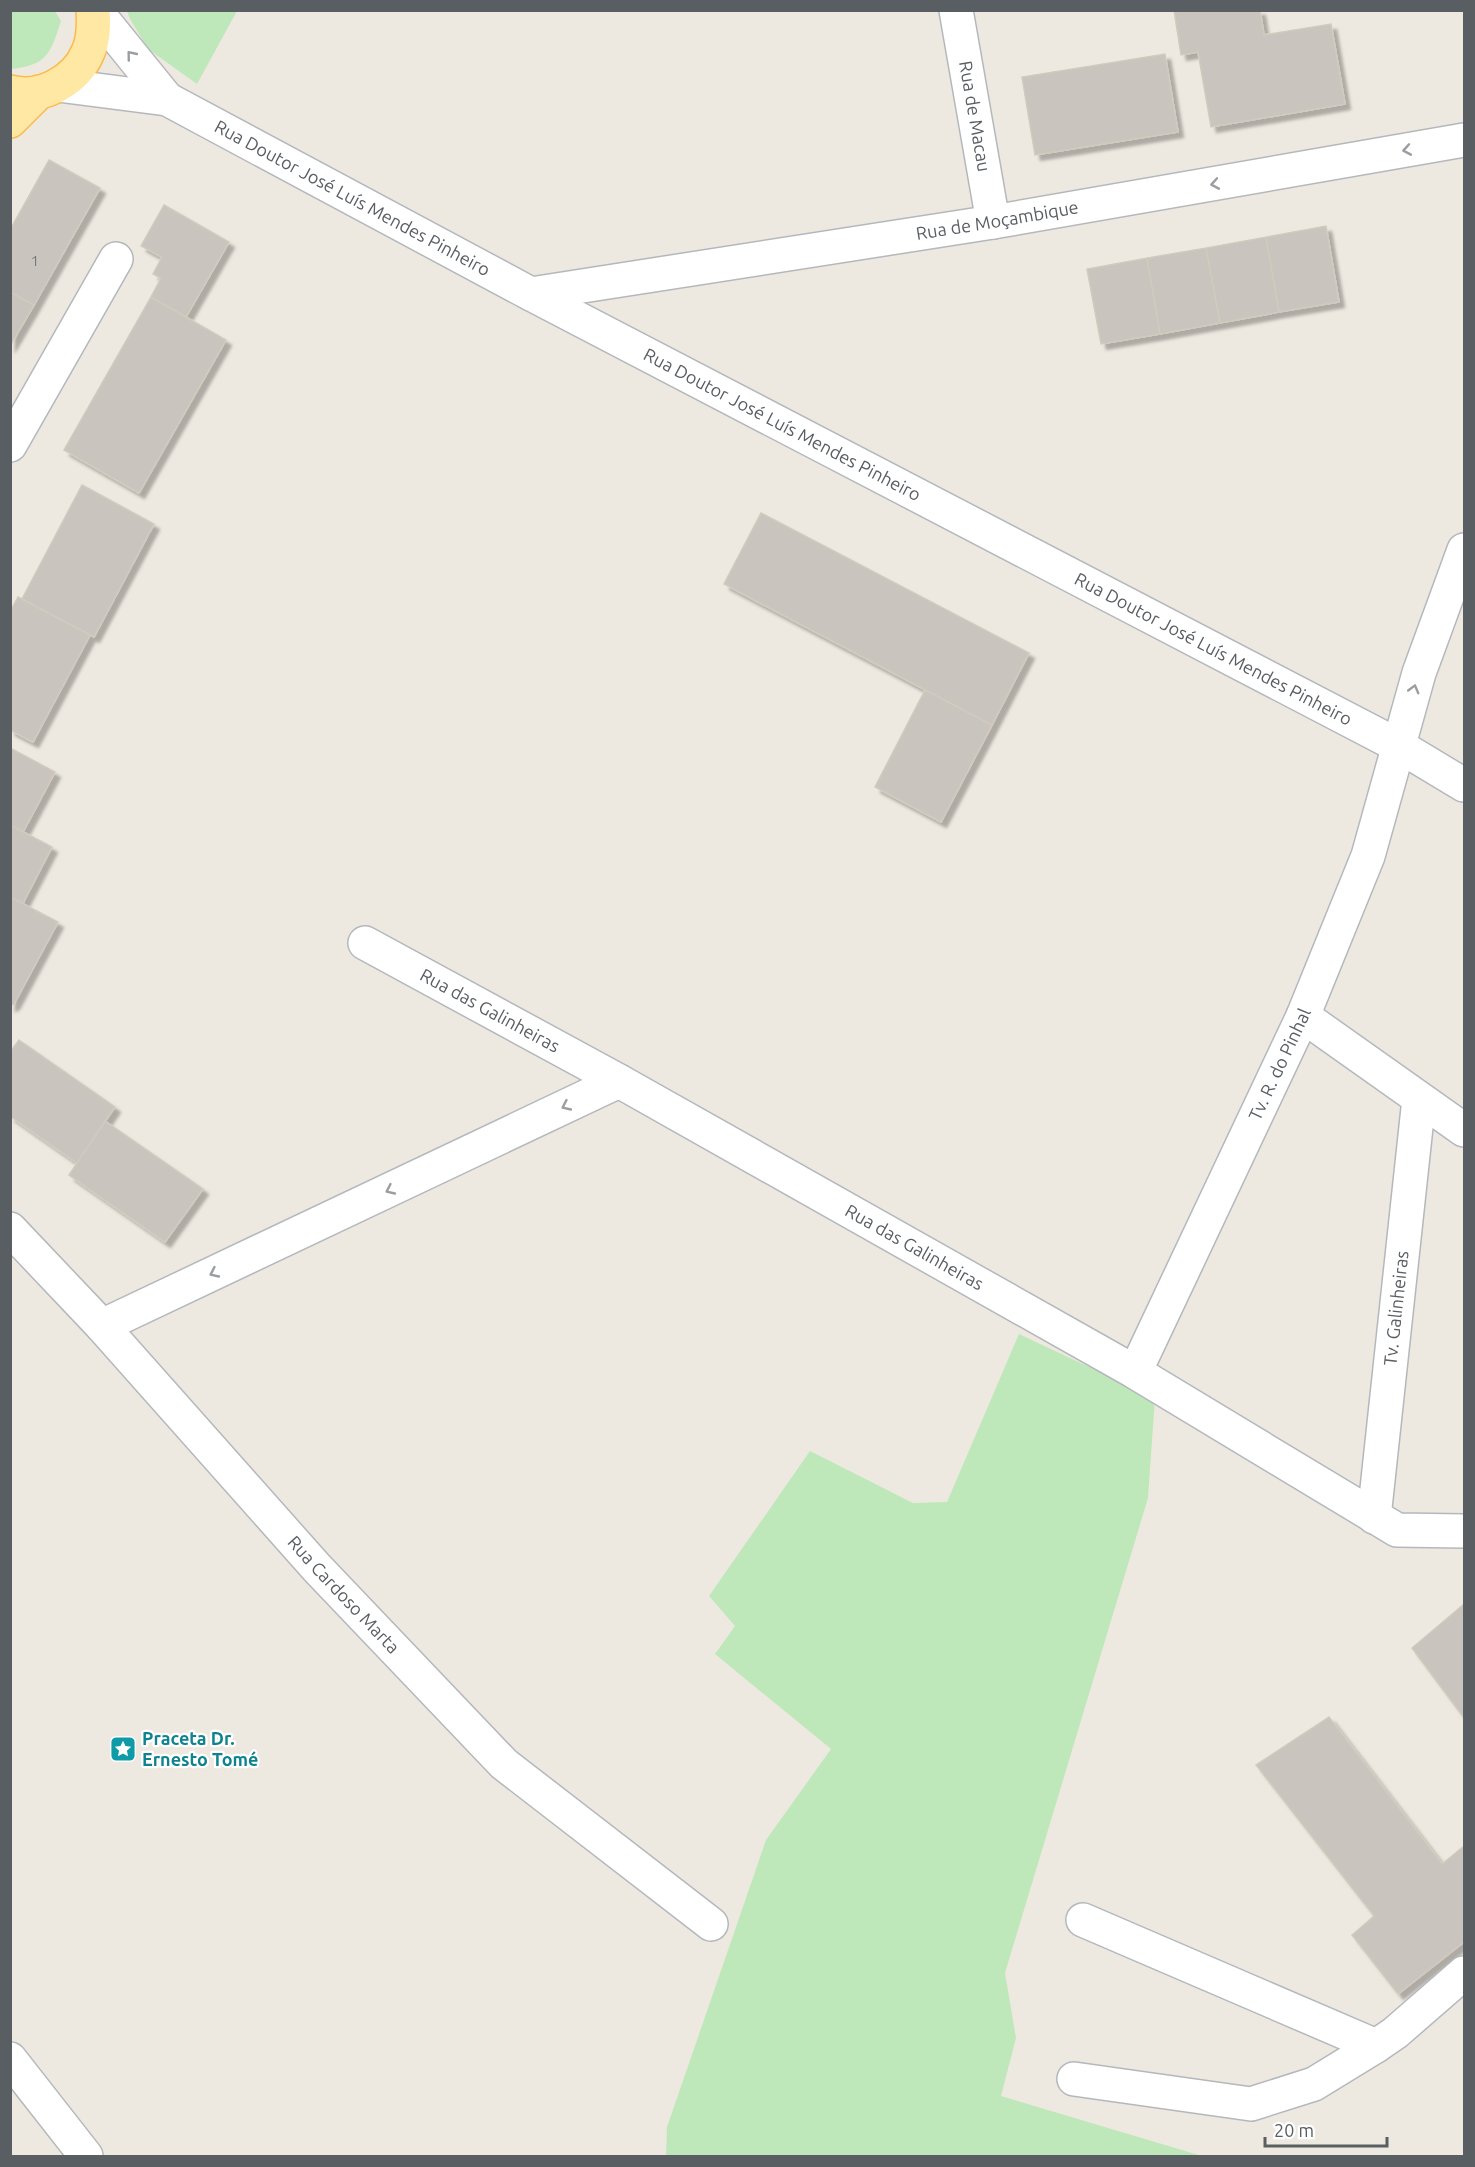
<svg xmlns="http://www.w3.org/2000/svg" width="1475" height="2167" viewBox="0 0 1475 2167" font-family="Ubuntu,sans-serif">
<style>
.green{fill:#bee8ba}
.building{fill:#c9c4bd;stroke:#d3cabe;stroke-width:1.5;filter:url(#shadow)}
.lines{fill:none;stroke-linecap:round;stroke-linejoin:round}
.minor-casing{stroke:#b4b8bd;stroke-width:36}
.major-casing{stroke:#fdba4a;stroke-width:36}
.minor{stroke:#fff;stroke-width:33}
.major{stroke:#ffe8a4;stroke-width:33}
.oneway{stroke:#9b9ea1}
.labels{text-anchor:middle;stroke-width:4.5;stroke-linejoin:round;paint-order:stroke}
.number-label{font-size:15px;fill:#75787a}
.street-label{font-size:18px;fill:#595e63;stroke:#fff}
.culture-label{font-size:18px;font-weight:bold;fill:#0d838f;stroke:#fff;text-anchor:start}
</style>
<defs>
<filter id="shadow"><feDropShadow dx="5.5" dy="5.5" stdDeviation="1.5" flood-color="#0004"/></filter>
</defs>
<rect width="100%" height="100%" fill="#eee9e0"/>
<path class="green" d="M 10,11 L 55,11 L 61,21 C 50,55 47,65 11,69 Z
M 127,11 L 237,11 L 197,84 L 148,49 L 130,19 Z
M 1019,1334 L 1155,1398 L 1148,1498 L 1005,1973 L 1016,2038 L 1001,2096 L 1202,2156 L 666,2156 L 667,2127 L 766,1840 L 831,1749 L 715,1654 L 735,1626 L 709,1596 L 810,1451 L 913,1503 L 947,1502 Z"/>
<path class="building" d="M 1174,10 L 1260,10 L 1264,35 L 1331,24 L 1345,104 L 1211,127 L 1198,52 L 1181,55 Z
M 1165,54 L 1178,132 L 1035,155 L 1022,77 Z
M 49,160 L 100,188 L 34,305 L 10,292 L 10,230 Z
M 164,205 L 229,242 L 186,317 L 151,297 L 161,278 L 153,274 L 162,257 L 141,246 Z
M 1326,226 L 1339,302 L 1279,312 L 1266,237 Z
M 1266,237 L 1279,312 L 1220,323 L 1206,248 Z
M 1206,248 L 1220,323 L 1160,334 L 1147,258 Z
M 1147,258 L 1160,334 L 1101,344 L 1087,269 Z
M 10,292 L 34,305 L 10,346 Z
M 151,297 L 226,340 L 139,493 L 64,450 Z
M 82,485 L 154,524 L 94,637 L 22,599 Z
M 761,513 L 1029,653 L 992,725 L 724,584 Z
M 18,597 L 90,635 L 33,742 L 10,730 L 10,612 Z
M 925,690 L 992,725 L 941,822 L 875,787 Z
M 10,748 L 55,772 L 23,832 L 10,825 Z
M 10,825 L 52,847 L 23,903 L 10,897 Z
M 10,897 L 58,922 L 14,1004 L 10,1006 Z
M 19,1040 L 115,1107 L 77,1163 L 10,1116 L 10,1052 Z
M 105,1121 L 203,1189 L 165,1242 L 69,1175 Z
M 1464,1604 L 1464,1718 L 1412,1648 Z
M 1329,1717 L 1442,1864 L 1464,1846 L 1464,1942 L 1398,1994 L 1352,1935 L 1374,1916 L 1256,1765 Z"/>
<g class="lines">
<defs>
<g id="minor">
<path d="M 95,10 L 167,99"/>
<path id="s1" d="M 956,10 L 993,222"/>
<path id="s2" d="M 58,85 L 167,99 L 531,294 L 1399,746 L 1464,785"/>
<path id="s3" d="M 531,294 L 993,222 L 1464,140"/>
<path d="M 10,445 L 116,259"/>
<path id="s4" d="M 365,943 L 619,1081 L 1135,1372 L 1397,1530 L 1464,1531"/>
<path d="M 1303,1016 L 1464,1130"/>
<path id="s5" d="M 10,1229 L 102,1326 L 317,1568 L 504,1764 L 711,1924"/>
<path d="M 102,1326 L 619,1081"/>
<path id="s6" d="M 1135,1372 L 1303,1016 L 1368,856 L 1419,673 L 1464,550"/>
<path id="s7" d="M 1374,1517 L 1419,1099"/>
<path d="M 1083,1920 L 1376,2046"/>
<path d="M 10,2059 L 86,2156"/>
<path d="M 1074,2079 L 1251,2104 L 1314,2084 L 1376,2046 L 1395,2033 L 1464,1973"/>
</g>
<path id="major" d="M 10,92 C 41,100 76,81 88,52 C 94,39 94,25 93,10
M 10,121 L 39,92"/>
</defs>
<use href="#minor" class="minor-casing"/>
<use href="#major" class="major-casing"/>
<use href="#minor" class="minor"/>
<use href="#major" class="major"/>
</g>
<defs><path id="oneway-chevron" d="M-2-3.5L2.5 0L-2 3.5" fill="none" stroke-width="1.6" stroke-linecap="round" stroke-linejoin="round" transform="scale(1.5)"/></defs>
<g class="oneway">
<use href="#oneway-chevron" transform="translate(131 55) rotate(-129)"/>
<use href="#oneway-chevron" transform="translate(1407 150) rotate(170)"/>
<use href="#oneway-chevron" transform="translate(1215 184) rotate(170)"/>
<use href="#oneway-chevron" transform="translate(1414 689) rotate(-75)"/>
<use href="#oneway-chevron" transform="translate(566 1106) rotate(155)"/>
<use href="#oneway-chevron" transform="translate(390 1190) rotate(155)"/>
<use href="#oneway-chevron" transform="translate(214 1273) rotate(155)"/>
</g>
<defs>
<symbol id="sight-square" viewBox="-11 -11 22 22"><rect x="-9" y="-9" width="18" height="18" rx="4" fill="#0f9aa8" stroke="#fff"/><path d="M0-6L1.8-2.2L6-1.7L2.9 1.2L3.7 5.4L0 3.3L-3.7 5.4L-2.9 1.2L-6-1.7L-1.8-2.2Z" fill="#fff"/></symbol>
</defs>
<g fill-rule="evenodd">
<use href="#sight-square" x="108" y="1734" width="30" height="30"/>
</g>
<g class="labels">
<g class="number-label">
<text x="35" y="266">1</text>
</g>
<g class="street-label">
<text dy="6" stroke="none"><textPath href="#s1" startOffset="108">Rua de Macau</textPath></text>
<text dy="6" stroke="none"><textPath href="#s2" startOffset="320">Rua Doutor José Luís Mendes Pinheiro</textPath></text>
<text dy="6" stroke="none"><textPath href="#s3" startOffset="472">Rua de Moçambique</textPath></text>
<text dy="6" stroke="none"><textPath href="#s2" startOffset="806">Rua Doutor José Luís Mendes Pinheiro</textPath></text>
<text dy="6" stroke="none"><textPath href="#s2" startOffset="1292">Rua Doutor José Luís Mendes Pinheiro</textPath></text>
<text dy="6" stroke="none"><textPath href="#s4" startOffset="142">Rua das Galinheiras</textPath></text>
<text dy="6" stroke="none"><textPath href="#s6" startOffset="340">Tv. R. do Pinhal</textPath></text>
<text dy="6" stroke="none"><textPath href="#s4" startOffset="628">Rua das Galinheiras</textPath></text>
<text dy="6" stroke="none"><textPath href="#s7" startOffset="210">Tv. Galinheiras</textPath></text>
<text dy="6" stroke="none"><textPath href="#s5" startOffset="495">Rua Cardoso Marta</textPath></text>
</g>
<g class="culture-label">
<text x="142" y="1745">Praceta Dr.<tspan x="142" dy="21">Ernesto Tomé</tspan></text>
</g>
</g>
<rect width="1475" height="2167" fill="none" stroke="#595e63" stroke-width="24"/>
<path d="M1265 2137v9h122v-9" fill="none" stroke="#595e63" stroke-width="3"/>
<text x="1274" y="2137" font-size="18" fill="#595e63" stroke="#ffffff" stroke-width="4.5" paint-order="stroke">20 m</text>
</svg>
